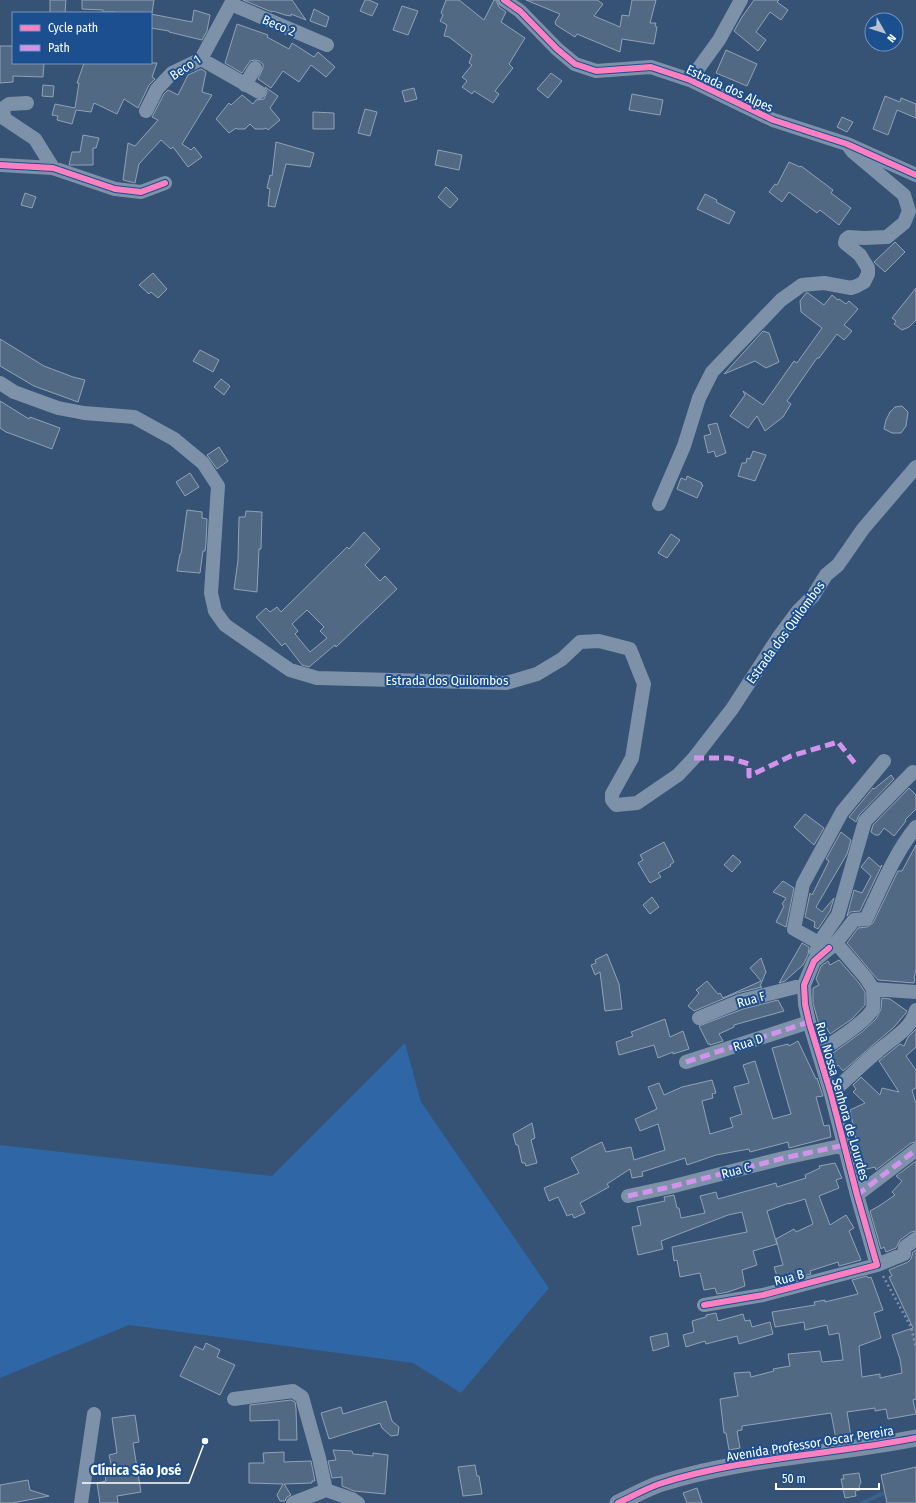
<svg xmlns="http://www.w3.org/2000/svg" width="916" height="1503" viewBox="0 0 916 1503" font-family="'Fira Sans Condensed',sans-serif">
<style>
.green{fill:#2f66a5}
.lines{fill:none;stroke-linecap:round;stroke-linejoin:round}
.stream{stroke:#3b618d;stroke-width:4}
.building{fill:#526984;stroke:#92a2b6;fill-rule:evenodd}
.path{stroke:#7d92a8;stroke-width:2.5;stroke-dasharray:2 3;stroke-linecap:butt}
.minor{stroke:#7d92a8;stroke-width:14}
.major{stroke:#7d8ea7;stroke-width:17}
.quiet{stroke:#d193ec;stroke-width:5;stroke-dasharray:10 5;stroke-linecap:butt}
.cycleway-casing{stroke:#1b4f8f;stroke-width:8}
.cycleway{stroke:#ff80c0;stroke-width:6}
.labels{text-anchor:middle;stroke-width:4;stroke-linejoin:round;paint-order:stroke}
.street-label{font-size:13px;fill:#fff;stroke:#1b4f8f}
.leader{fill:none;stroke:#fff;stroke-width:1.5}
.callout-dot{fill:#fff;stroke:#1b4f8f;stroke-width:1.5}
.callout-label{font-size:14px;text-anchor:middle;font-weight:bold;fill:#fff;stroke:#1b4f8f;stroke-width:4;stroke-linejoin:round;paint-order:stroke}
</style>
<rect width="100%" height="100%" fill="#365274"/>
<path class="green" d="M 405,1043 L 421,1102 L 549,1288 L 461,1393 L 413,1363 L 129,1325 L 0,1378 L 0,1145 L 272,1176 Z"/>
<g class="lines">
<path class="stream" d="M 862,1503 L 882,1494"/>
</g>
<path class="building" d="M 50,0 L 66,0 L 65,13 L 50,13 Z
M 82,0 L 154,0 L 152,13 L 115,13 L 115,12 L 103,12 L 103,10 L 82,9 Z
M 243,0 L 292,0 L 306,20 L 291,14 L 291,16 L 285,15 L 273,11 L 272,12 Z
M 365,0 L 369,0 L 378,4 L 372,16 L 360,11 Z
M 446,0 L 459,0 L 484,20 L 494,0 L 496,0 L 499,7 L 506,12 L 501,22 L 525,38 L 509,64 L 513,68 L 495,91 L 499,94 L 493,103 L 474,91 L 472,94 L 462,87 L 467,81 L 462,77 L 472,65 L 469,63 L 472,55 L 449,37 L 444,36 L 447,25 L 440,21 L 443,15 L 441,13 Z
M 526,0 L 597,0 L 603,4 L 594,16 L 620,27 L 622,15 L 629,16 L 632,0 L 656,0 L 650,23 L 656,23 L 655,26 L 657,27 L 654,44 L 622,39 L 620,52 L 577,34 L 575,37 L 556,25 L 555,22 L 560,14 Z
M 754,0 L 779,0 L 777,2 L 788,10 L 781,20 L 770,12 L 756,32 L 766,40 L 758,51 L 734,31 L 742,17 Z
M 402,6 L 418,11 L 408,35 L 393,30 Z
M 314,9 L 329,17 L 326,27 L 310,21 Z
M 194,10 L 210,15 L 207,31 L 202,40 L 169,32 L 169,31 L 151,28 L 151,14 L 192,22 Z
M 237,24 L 268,35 L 267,37 L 289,49 L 292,43 L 314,57 L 318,52 L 335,67 L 326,77 L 311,65 L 299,82 L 283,71 L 271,88 L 258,79 L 263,68 L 263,64 L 259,61 L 255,60 L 250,61 L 242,73 L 225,63 Z
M 0,46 L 13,46 L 13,63 L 44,63 L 43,77 L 13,76 L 13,82 L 0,83 Z
M 726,50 L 757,64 L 747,86 L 716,73 Z
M 84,63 L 157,63 L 152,77 L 155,79 L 149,85 L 138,108 L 124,99 L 117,114 L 94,103 L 91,112 L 76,110 L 72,124 L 57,120 L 58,116 L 52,115 L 55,104 L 75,108 L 79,83 L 77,83 Z
M 201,69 L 206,72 L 202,92 L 212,95 L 182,144 L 191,150 L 194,147 L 202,157 L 188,167 L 173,147 L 171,149 L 161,140 L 139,164 L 135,183 L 123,180 L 128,143 L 135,146 L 158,120 L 152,117 L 164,94 L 168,90 L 178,95 L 188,75 Z
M 551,73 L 562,81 L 548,98 L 537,89 Z
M 43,85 L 54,86 L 53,97 L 42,96 Z
M 265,87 L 278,96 L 270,108 L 280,120 L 268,130 L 266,128 L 264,129 L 255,129 L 250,124 L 245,129 L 237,129 L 236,128 L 229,133 L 216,119 L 229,103 L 231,105 L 242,95 L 253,104 L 256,100 L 264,99 L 267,92 Z
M 414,88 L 417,99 L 405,102 L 402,91 Z
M 632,94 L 663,100 L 660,115 L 629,110 Z
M 885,96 L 900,102 L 901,98 L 916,104 L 916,118 L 897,110 L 888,135 L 873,129 Z
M 365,109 L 377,112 L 370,136 L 358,133 Z
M 313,112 L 334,113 L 334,129 L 313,129 Z
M 842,117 L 853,122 L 847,132 L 837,127 Z
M 83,135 L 99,138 L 96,148 L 93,148 L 93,165 L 69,165 L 72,152 L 80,152 Z
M 276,142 L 314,153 L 310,167 L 286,164 L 275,207 L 268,206 L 270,189 L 267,188 L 270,175 L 272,176 Z
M 438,150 L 462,155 L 459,170 L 435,165 Z
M 789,162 L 800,167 L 801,166 L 833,190 L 831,193 L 851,208 L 839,225 L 820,210 L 817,213 L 789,192 L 782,202 L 769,192 L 775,184 L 777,185 Z
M 446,187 L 458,199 L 450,208 L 438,197 Z
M 25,193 L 36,197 L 32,208 L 21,205 Z
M 705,194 L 717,200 L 716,202 L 735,212 L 729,224 L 697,209 Z
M 895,242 L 905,252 L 885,272 L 874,262 Z
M 153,273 L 167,289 L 158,298 L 151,292 L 149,294 L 139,285 Z
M 916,288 L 916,320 L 909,327 L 902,330 L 894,324 L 896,321 L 892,318 Z
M 806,293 L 808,293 L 824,305 L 832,295 L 838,300 L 839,299 L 846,304 L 849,301 L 858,309 L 844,325 L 852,331 L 844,340 L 837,334 L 819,358 L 817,358 L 787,401 L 791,404 L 783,417 L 765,431 L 757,416 L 748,428 L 730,416 L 745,395 L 743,391 L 763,405 L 794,361 L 797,363 L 822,328 L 801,312 L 800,301 Z
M 763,331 L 769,333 L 779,362 L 766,368 L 755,361 L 724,374 Z
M 0,339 L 44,366 L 73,377 L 85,380 L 78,402 L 34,386 L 0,366 Z
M 200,350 L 219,360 L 213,372 L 193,361 Z
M 221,379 L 230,386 L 224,395 L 214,387 Z
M 0,401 L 29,419 L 30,417 L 60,428 L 52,449 L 6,432 L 0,428 Z
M 902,406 L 908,412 L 906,426 L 901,433 L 892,433 L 884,429 L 886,420 L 890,412 L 895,407 Z
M 717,423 L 726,453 L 716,457 L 714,451 L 708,453 L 704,436 L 711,434 L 708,425 Z
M 219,447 L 228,461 L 217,469 L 207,455 Z
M 753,451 L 766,455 L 755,481 L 738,476 L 742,463 L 746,463 L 747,458 L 750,459 Z
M 190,473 L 199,487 L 185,496 L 176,482 Z
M 687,476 L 702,483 L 701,484 L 703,485 L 697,498 L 677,489 L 681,478 L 686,480 Z
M 187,510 L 202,512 L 202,518 L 207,519 L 206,542 L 205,551 L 203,551 L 200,573 L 177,571 L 180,554 L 181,554 Z
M 246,511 L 262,512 L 261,549 L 259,549 L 257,592 L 234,589 L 238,560 L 239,517 L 245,517 Z
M 364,532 L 380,549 L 365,565 L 380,581 L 385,576 L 397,589 L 336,647 L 335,645 L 309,667 L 302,665 L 285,643 L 282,646 L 256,617 L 266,608 L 270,612 L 277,607 L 281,612 L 347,547 L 349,549 ZM 307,610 L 324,627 L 320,631 L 327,638 L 310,652 L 295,634 L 298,631 L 292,624 Z
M 671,534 L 680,540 L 667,558 L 658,553 Z
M 891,775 L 894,779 L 859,815 L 856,822 L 849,817 L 873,788 L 874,789 Z
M 909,788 L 916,795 L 916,809 L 905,820 L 906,821 L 894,836 L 884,828 L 879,835 L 875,835 L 871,832 L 873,825 Z
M 805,814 L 824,828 L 814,845 L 794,827 Z
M 841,832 L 851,840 L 847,854 L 816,907 L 822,912 L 834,898 L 830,911 L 818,929 L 814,927 L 815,922 L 805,917 L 810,893 L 812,895 L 829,861 L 826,859 Z
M 664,842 L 674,862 L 670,865 L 671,866 L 658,873 L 661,877 L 650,883 L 638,863 L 643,860 L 640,855 Z
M 916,845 L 916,969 L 914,978 L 915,979 L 914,983 L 878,980 L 847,943 L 858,928 L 867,927 L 873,923 L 898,871 L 902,871 Z
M 733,855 L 741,862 L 732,872 L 724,865 Z
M 869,857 L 880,867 L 882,865 L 860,911 L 850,912 L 847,916 L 854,890 L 862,893 L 871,876 L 861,867 Z
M 783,881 L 794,888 L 786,927 L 776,922 L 784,906 L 782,904 L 786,898 L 773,892 Z
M 652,897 L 659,907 L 650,914 L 643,905 Z
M 802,943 L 809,947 L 808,955 L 803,965 L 785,981 L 779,983 Z
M 607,954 L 619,984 L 622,1009 L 605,1011 L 600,972 L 595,975 L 591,965 L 596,963 L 595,960 Z
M 761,958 L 766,972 L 760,986 L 762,987 L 737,993 L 694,1011 L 688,1006 L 699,993 L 696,990 L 707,981 L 718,994 L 720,993 L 723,998 L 761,981 L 750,968 Z
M 839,960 L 859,983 L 865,992 L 865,1005 L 852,1019 L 830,1034 L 826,1027 L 821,1032 L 813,1003 L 813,988 L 819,985 L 816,979 L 821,966 L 828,961 L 830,965 Z
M 882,998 L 890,999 L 907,1011 L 906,1013 L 894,1027 L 843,1071 L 838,1065 L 837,1066 L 830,1055 L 862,1032 L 876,1019 L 881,1009 Z
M 778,1000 L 784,1011 L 734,1025 L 734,1027 L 719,1034 L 723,1041 L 710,1045 L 710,1044 L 708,1044 L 699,1026 L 743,1009 Z
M 665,1019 L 670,1037 L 683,1031 L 689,1049 L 673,1054 L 673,1052 L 658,1058 L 654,1045 L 619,1055 L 616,1042 L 633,1036 L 631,1032 Z
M 916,1029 L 916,1047 L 906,1056 L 916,1070 L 916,1088 L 912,1090 L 916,1104 L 916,1142 L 911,1143 L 876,1170 L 875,1167 L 862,1170 L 850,1110 L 865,1103 L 853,1092 L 856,1089 L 853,1085 L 861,1077 L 880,1095 L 882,1088 L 899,1092 L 879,1061 L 900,1044 L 904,1046 L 908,1037 Z
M 798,1041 L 816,1079 L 817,1078 L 823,1096 L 816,1097 L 824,1126 L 829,1125 L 831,1137 L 789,1148 L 788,1142 L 750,1152 L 749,1149 L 716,1155 L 687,1165 L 685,1158 L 642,1172 L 643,1176 L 632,1178 L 630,1169 L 607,1184 L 609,1187 L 580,1203 L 585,1213 L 574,1218 L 572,1214 L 567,1216 L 558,1197 L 549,1201 L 544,1188 L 579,1173 L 571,1158 L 591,1147 L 602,1142 L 606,1152 L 631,1147 L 634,1160 L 665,1150 L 658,1124 L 640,1131 L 635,1119 L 657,1109 L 648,1087 L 659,1083 L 664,1095 L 682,1087 L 712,1080 L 716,1093 L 712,1094 L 713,1098 L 702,1101 L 710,1134 L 733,1127 L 730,1118 L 742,1114 L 734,1087 L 749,1083 L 743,1065 L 755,1061 L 773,1119 L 791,1114 L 772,1048 L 788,1044 L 789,1046 Z
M 532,1123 L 535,1138 L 531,1140 L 537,1163 L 526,1166 L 525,1163 L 522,1163 L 518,1145 L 516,1145 L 513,1134 Z
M 916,1161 L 916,1231 L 911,1232 L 900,1240 L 896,1248 L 886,1252 L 884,1247 L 881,1249 L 870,1211 L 879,1206 L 895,1195 L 892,1192 L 902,1181 L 896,1176 Z
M 835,1163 L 842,1178 L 836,1180 L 839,1188 L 819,1196 L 830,1225 L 846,1215 L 854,1228 L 849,1231 L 861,1260 L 839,1266 L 838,1262 L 810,1271 L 811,1274 L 787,1280 L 786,1276 L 778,1279 L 774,1267 L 783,1265 L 776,1239 L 794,1229 L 796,1232 L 813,1224 L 805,1199 L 789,1204 L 789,1203 L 767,1211 L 777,1244 L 753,1251 L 757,1265 L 742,1270 L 745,1286 L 728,1292 L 717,1294 L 715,1288 L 704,1290 L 700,1273 L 680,1277 L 677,1260 L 674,1261 L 672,1247 L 747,1232 L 742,1212 L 728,1215 L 661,1241 L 663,1249 L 638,1255 L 632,1227 L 641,1225 L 637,1207 L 665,1201 L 664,1197 L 674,1195 L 677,1208 L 679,1208 L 681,1218 L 705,1213 L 700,1196 L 716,1192 L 718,1199 L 776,1183 L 777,1187 L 806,1178 L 805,1175 L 820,1168 L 819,1166 Z
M 916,1250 L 916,1399 L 913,1400 L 916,1414 L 888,1419 L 886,1409 L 875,1411 L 875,1408 L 847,1412 L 851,1436 L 836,1439 L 831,1413 L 742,1426 L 742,1430 L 737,1431 L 740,1448 L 729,1450 L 726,1433 L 724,1433 L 720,1399 L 738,1396 L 734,1373 L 750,1372 L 751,1377 L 774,1371 L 773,1369 L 790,1366 L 788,1354 L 820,1351 L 822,1362 L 843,1360 L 839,1333 L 829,1335 L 827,1325 L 805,1330 L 804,1322 L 775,1327 L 772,1312 L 815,1305 L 814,1302 L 825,1300 L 825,1302 L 858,1294 L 852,1280 L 867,1276 L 868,1278 L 871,1277 L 883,1310 L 874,1313 L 881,1338 L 859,1346 L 862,1377 L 880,1374 L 880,1378 L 902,1373 L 900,1359 L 892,1335 L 913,1328 L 889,1277 L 892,1276 L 889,1270 L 908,1262 L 911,1259 L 913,1252 Z
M 716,1313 L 718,1321 L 743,1314 L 745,1321 L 750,1320 L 752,1327 L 770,1322 L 773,1334 L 739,1344 L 737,1336 L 706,1344 L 705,1341 L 686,1347 L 683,1335 L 694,1332 L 692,1321 L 706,1317 L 706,1315 Z
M 667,1333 L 669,1346 L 653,1351 L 650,1337 Z
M 206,1343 L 220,1350 L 217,1357 L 235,1365 L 220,1395 L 180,1376 L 195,1346 L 203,1350 Z
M 291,1400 L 295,1402 L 296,1409 L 297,1440 L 279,1440 L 279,1420 L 250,1421 L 250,1405 Z
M 386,1401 L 392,1421 L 399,1427 L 398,1435 L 391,1436 L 382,1428 L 380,1423 L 329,1439 L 321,1413 L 341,1407 L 343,1414 Z
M 135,1415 L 139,1442 L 133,1443 L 141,1492 L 117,1496 L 118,1503 L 100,1503 L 97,1483 L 106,1481 L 104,1470 L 112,1469 L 109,1455 L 117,1453 L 112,1418 Z
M 333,1450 L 352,1451 L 353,1454 L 373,1456 L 373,1453 L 388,1455 L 385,1494 L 354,1491 L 342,1486 L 342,1477 L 332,1478 L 328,1461 L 336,1460 Z
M 284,1452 L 284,1462 L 311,1461 L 315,1481 L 312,1481 L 312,1483 L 284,1484 L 291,1495 L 287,1497 L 285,1501 L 280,1501 L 277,1495 L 283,1484 L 249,1483 L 249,1463 L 264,1463 L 263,1453 Z
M 475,1465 L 477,1476 L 479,1476 L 482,1494 L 463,1496 L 458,1467 Z
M 916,1467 L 916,1503 L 887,1503 L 881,1475 Z
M 859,1473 L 861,1483 L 859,1486 L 860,1490 L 855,1491 L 856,1496 L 845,1498 L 841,1479 L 844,1479 L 843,1475 Z
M 28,1480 L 30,1490 L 49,1496 L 12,1503 L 0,1503 L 0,1485 Z
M 697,1488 L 702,1503 L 687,1503 L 683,1493 Z"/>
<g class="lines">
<path class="path" d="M 883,1276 L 911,1327 L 916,1348"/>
<path class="minor" d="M 504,0 L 520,11 L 557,49 L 575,64 L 596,71 L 651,67 L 690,80 L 773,120 L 847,144 L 916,175
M 231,4 L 327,45
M 201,59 L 259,92
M 690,80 L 719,40 L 741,0
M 245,85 L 255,68
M 27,103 L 9,104 L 5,107 L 3,112 L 5,119 L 35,139 L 53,168
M 146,111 L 157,89 L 172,73 L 201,59 L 233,0
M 0,165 L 53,168 L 115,189 L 141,192 L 165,183
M 0,383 L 14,392 L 58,408 L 84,413 L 134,417 L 174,439 L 203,463 L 218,486 L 211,593 L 215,611 L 225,625 L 290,670 L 317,678 L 506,683 L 537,674 L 562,659 L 580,642 L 599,641 L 630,649 L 644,684 L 632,758 L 612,794 L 612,800 L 616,805 L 637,803 L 678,775 L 694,758 L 732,709 L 778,638 L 798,611 L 813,596 L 826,575 L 838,565 L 863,529 L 916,467
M 659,504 L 684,446 L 699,398 L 712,372 L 781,300 L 802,285 L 824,283 L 851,288 L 857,286 L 864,282 L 868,274 L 868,268 L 860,255 L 845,243 L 846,239 L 849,237 L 864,238 L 887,237 L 904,223 L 909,211 L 904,195 L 853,152 L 847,144
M 819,943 L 794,929 L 803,884 L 842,812 L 884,761
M 836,943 L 866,978 L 873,989 L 916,992
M 816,952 L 819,943 L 838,915 L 865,821 L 913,772
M 699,1018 L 740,1001 L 804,985
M 818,1052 C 830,1045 869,1020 873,1008 C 874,1003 873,995 873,989
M 686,1062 L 809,1022
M 831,1094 C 846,1080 861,1065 877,1052 C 890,1040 912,1029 916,1010
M 857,1195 L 916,1150
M 628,1196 L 670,1187 L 784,1158 L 845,1145
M 877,1265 L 857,1195 L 831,1094 L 809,1022 L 805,1004 L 804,985 L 814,961 L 836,943 L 854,920 L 866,919 C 881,888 894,854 916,827
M 704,1305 L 763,1295 L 877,1265 L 904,1254 L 905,1247 L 916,1239
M 234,1399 L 293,1391 L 302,1397 L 319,1458 L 326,1490
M 81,1503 L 94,1414
M 293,1503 L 326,1490 L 352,1499 L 358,1503"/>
<path class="major" d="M 618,1503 C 631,1497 645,1489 659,1484 C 742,1457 831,1455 916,1438"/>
<path class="quiet" d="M 694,758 L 729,758 L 749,764 L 749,776 L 791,756 L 838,742 L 857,766
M 686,1062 L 809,1022
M 857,1195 L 916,1150
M 628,1196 L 670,1187 L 784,1158 L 845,1145"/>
<defs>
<path id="cycleway" d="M 504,0 L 520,11 L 557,49 L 575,64 L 596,71 L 651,67 L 690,80 L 773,120 L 847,144 L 916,175
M 0,165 L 53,168 L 115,189 L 141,192 L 165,183
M 704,1305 L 763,1295 L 877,1265 L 857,1195 L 831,1094 L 809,1022 L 805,1004 L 804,985 L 814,961 L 829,948
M 618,1503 C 631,1497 645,1489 659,1484 C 742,1457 831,1455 916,1438"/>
</defs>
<use href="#cycleway" class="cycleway-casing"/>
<use href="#cycleway" class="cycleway"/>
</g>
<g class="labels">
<g class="street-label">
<text transform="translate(279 25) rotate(23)" y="5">Beco 2</text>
<text transform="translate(185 67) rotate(-34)" y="5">Beco 1</text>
<text transform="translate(730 88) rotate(25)" y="5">Estrada dos Alpes</text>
<text transform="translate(785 632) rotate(-54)" y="5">Estrada dos Quilombos</text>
<text x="447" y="685">Estrada dos Quilombos</text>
<text transform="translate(751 999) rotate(-16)" y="5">Rua F</text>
<text transform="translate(748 1042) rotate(-18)" y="5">Rua D</text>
<text transform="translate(843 1101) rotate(74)" y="5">Rua Nossa Senhora de Lourdes</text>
<text transform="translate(736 1170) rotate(-15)" y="5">Rua C</text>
<text transform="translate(789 1277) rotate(-15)" y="5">Rua B</text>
<text transform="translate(810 1443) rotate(-9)" y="5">Avenida Professor Oscar Pereira</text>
</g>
</g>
<path class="leader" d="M205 1441L189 1483H82"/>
<circle class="callout-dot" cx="205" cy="1441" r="4"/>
<g class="callout-label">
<text x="136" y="1475">Clínica São José</text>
</g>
<rect x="12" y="12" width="140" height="52" fill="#1b4f8f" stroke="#7695bc"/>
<rect x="20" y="25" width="20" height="6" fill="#ff80c0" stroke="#7695bc"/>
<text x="48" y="32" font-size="12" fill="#ffffff">Cycle path</text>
<rect x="20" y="45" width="20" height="6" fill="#d193ec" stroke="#7695bc"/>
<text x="48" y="52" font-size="12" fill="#ffffff">Path</text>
<g transform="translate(884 32) rotate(129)"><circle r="19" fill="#1b4f8f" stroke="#7695bc"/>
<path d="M0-3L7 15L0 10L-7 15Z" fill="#b9c2ce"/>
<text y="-6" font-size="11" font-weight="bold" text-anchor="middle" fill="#ffffff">N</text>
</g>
<path d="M776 1483v6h103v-6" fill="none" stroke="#ffffff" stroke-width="2"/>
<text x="782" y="1483" font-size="12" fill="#ffffff" stroke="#1b4f8f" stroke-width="3" paint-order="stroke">50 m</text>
</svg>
